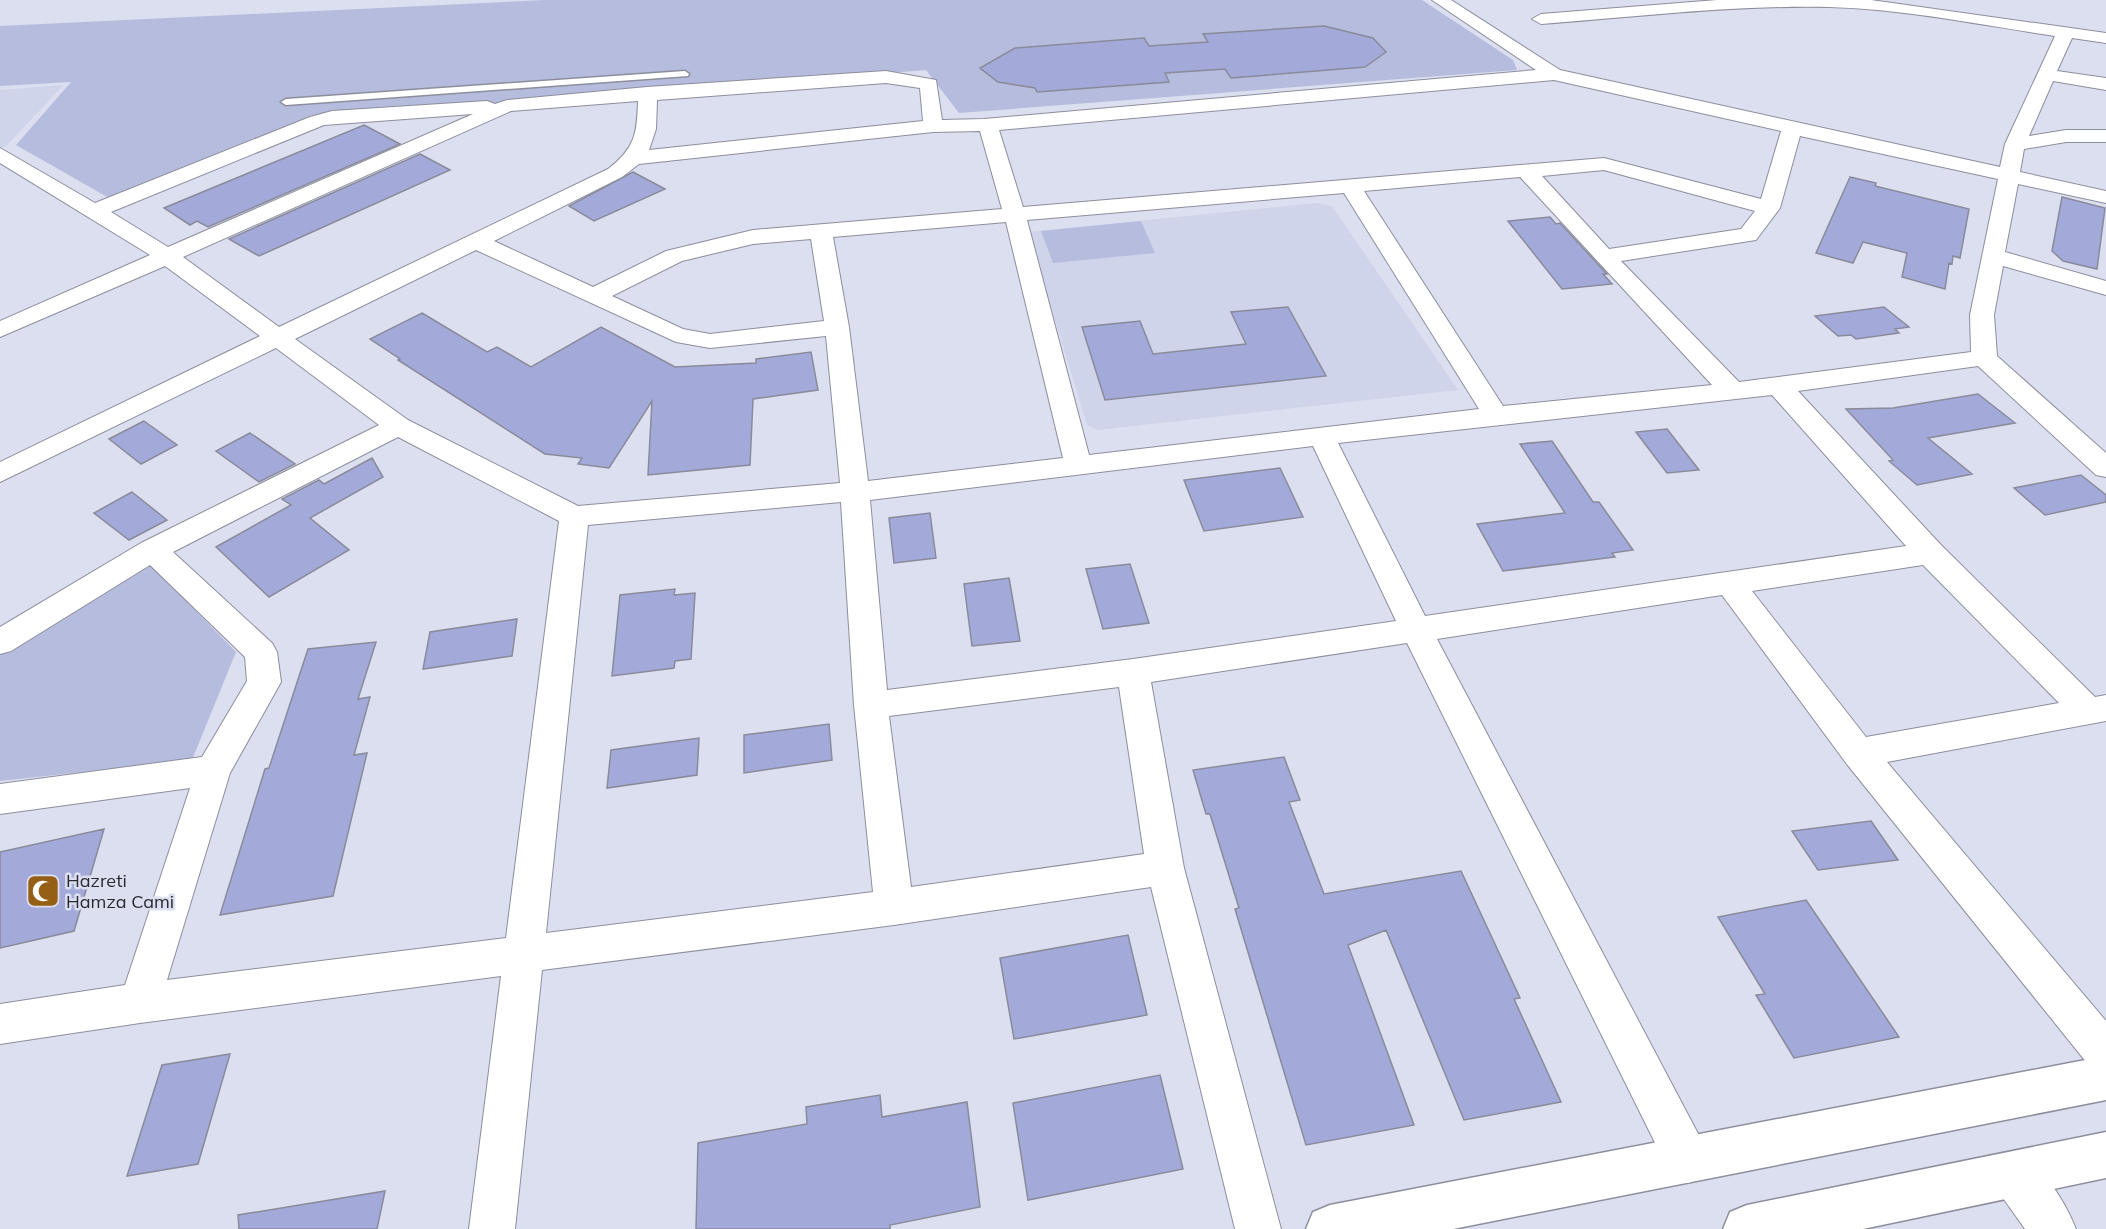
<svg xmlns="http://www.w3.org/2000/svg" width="2106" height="1229" viewBox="0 0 2106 1229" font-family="Mulish,sans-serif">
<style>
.built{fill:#d0d4eb}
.green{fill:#b6bcdd}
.building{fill:#a3aada;stroke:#898b9a;stroke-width:1.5}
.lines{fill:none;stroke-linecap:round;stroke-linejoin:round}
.lane-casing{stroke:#8c8e9d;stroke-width:3}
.street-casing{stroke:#8c8e9d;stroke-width:2}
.secondary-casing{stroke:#8c8e9d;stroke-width:3}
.lane{fill:#fff;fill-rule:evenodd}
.street{fill:#fff;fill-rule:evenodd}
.secondary{fill:#fff;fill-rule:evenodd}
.labels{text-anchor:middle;stroke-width:5;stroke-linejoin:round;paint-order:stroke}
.near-poi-label{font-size:18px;fill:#292a30;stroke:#dcdfef;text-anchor:start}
</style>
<rect width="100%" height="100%" fill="#dcdfef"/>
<path class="built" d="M 64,85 L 5,147 L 0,147 L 0,90 Z
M 1317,203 L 1332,206 L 1458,390 L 1097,430 L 1087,425 L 1028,232 Z"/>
<path class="green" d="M 545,0 L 1422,0 L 1513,60 L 1517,70 L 959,113 L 926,70 L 300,120 L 109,198 L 16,145 L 71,82 L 0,86 L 0,26 Z
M 1141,221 L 1155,253 L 1053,263 L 1041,231 Z
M 152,566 L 236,652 L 192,760 L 0,781 L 0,654 L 128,574 Z"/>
<path class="building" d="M 1324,26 L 1373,38 L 1386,52 L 1365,67 L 1231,78 L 1225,69 L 1165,73 L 1169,82 L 1037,92 L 1035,88 L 998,82 L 980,68 L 1015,48 L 1144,38 L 1149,46 L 1208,42 L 1203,34 Z
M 364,125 L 400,144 L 208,227 L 197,221 L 190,225 L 164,208 Z
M 420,154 L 450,170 L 259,256 L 229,239 Z
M 633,172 L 665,189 L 594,221 L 569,206 Z
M 1850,177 L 1876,183 L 1875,186 L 1969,209 L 1960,258 L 1953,256 L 1952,264 L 1949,263 L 1945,289 L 1902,277 L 1907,253 L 1863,242 L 1853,263 L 1816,253 Z
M 2062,197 L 2105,208 L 2097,269 L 2063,261 L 2052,251 Z
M 1550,217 L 1556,224 L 1560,223 L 1607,274 L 1603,274 L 1612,284 L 1562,289 L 1508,221 Z
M 1288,307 L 1326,376 L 1105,400 L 1082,327 L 1140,321 L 1153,354 L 1246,344 L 1231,312 Z
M 1884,307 L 1909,327 L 1895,329 L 1899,333 L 1856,339 L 1851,335 L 1838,336 L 1815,316 Z
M 422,313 L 487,352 L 497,347 L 531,367 L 601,327 L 675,367 L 756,363 L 756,359 L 811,352 L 818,390 L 753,399 L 750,465 L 648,475 L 652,401 L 609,468 L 578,464 L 582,458 L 545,454 L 398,360 L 400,359 L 370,339 Z
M 1978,394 L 2015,423 L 1928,438 L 1972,474 L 1917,485 L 1889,461 L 1893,460 L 1846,409 L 1893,408 Z
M 144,421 L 177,445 L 141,464 L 109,439 Z
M 1667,429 L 1699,470 L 1667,473 L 1636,432 Z
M 250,433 L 295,464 L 259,482 L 216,451 Z
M 1552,441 L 1593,502 L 1599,502 L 1633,550 L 1612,553 L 1615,557 L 1503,571 L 1477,524 L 1565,513 L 1520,444 Z
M 372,458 L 383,477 L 310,518 L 349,550 L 269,597 L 216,547 L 291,505 L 282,499 L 319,480 L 324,484 Z
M 1280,468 L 1303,517 L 1204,531 L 1184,480 Z
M 2081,475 L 2106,495 L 2106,502 L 2045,515 L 2014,488 Z
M 132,492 L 167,520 L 129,540 L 94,513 Z
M 930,513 L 936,558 L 894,563 L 889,518 Z
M 1130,564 L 1149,623 L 1103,629 L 1086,569 Z
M 1009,578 L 1020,641 L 972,646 L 964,584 Z
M 675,589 L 674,595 L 695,593 L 691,659 L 675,661 L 674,668 L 612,676 L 620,595 Z
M 517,619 L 512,656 L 423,669 L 430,632 Z
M 376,642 L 358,699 L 370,697 L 354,755 L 367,753 L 333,896 L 220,915 L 265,769 L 269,768 L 308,649 Z
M 829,724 L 832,760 L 744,773 L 744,735 Z
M 699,738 L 697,775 L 607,788 L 611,750 Z
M 1284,757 L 1300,800 L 1289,802 L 1324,894 L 1461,871 L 1520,998 L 1514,999 L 1561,1102 L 1464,1120 L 1386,930 L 1348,945 L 1414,1125 L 1306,1145 L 1235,909 L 1239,908 L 1210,814 L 1206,814 L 1193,770 Z
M 1871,821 L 1898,860 L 1818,870 L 1792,831 Z
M 104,829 L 74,931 L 0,948 L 0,852 Z
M 1806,900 L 1899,1037 L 1794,1058 L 1756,995 L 1765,994 L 1718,917 Z
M 1128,935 L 1147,1015 L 1014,1039 L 1000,958 Z
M 230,1054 L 198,1164 L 127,1176 L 162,1065 Z
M 1160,1075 L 1183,1169 L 1028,1200 L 1013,1103 Z
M 880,1095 L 882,1117 L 967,1102 L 980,1207 L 890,1225 L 890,1229 L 696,1229 L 698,1143 L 807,1124 L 806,1107 Z
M 385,1191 L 377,1229 L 239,1229 L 238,1215 Z"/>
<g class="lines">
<defs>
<path id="lane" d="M 685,71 L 689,74 L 688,76 L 286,105 L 281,102 L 286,99 Z"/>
<path id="street" d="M 1432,0 L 1451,0 L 1560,70 L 2000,167 L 2005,144 L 2055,36 C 1981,25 1905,9 1829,7 C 1733,5 1637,17 1541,24 L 1532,19 L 1541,14 L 1717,0 L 1871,0 L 2106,33 L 2106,43 L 2072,38 L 2057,71 L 2106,78 L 2106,90 L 2053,81 L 2029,136 L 2066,130 L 2106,130 L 2106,142 L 2066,142 L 2024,149 L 2020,172 L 2106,191 L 2106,203 L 2018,184 L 2005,252 L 2106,281 L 2106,295 L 2003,266 L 1994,315 L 1997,356 L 2106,453 L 2106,477 L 2096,475 L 1978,366 L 1798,391 L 1941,545 L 2095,697 L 2106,695 L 2106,721 L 1887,762 L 2106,1021 L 2106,1074 L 2091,1068 L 1846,763 L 1722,595 L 1437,639 L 1704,1145 L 1710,1161 L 1704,1177 L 1688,1183 L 1672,1177 L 1407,643 L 1151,682 L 1184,868 L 1281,1229 L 1235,1229 L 1151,887 L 894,925 L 542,970 L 515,1229 L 469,1229 L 501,976 L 140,1023 L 0,1044 L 0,1004 L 125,985 L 190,788 L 0,814 L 0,784 L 202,757 L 247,681 L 245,657 L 150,565 L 11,651 L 0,654 L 0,627 L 141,543 L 379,425 L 276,348 L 0,482 L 0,462 L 260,336 L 165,266 L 0,337 L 0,321 L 150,255 L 0,163 L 0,148 L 95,203 L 310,117 L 332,111 L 487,101 L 495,104 L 507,100 L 647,87 L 886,71 L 936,80 L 942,120 L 984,119 L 1536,70 ZM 1554,80 L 1781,131 L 1761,199 L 1604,158 L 1023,207 L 999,130 ZM 886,83 L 920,88 L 923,121 L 649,150 L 656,129 L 657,100 ZM 638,101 C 637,134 635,148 608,169 L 279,327 L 183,257 L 511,111 ZM 473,114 L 168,247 L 111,212 L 324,125 ZM 980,131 L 1002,209 L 753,230 L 666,251 L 593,287 L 494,241 L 622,177 L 639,164 L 933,132 ZM 1800,136 L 1998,179 L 1970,315 L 1971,352 L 1739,382 L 1621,261 L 1756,240 L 1780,208 ZM 1604,170 L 1755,211 L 1741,229 L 1609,249 L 1542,176 ZM 1520,177 L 1712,385 L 1503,406 L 1364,191 ZM 1344,193 L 1479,409 L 1089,455 L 1027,220 ZM 1006,222 L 1063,458 L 868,481 L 849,327 L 833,237 ZM 811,239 L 824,321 L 710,334 L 683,329 L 612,296 L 682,261 L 753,244 ZM 476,250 L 676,342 L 710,348 L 826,336 L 840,483 L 578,506 L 408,420 L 295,339 ZM 1772,395 L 1906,546 L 1425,616 L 1338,443 ZM 398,437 L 559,521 L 506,938 L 167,980 L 230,773 L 281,682 L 277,652 L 272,643 L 173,552 ZM 1313,446 L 1396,621 L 1133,659 L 887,690 L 870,500 ZM 841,502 L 854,705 L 873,892 L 546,933 L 588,525 ZM 1923,565 L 2059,703 L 1866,737 L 1752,591 ZM 1119,687 L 1144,854 L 911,887 L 889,716 Z
M 2014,1152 C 2042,1164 2065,1201 2076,1229 L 2025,1229 L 1998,1191 L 1991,1175 L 1998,1159 Z"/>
<path id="secondary" d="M 2106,1056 L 2106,1100 L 1453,1229 L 1306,1229 L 1313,1212 L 1330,1205 Z
M 2106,1132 L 2106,1178 L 1863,1229 L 1723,1229 L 1730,1212 L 1747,1205 Z"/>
</defs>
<use href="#lane" class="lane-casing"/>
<use href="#street" class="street-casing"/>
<use href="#secondary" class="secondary-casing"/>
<use href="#lane" class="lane"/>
<use href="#street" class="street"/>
<use href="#secondary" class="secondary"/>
</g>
<defs>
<symbol id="mosque-square" viewBox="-11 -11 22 22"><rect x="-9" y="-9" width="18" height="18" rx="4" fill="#955f16" stroke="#dcdfef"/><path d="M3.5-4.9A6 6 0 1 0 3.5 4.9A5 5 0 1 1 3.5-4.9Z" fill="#fff"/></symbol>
</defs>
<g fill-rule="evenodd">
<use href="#mosque-square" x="24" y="872" width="38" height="38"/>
</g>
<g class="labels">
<g class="near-poi-label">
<text x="66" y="887">Hazreti<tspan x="66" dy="21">Hamza Cami</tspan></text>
</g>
</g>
</svg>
